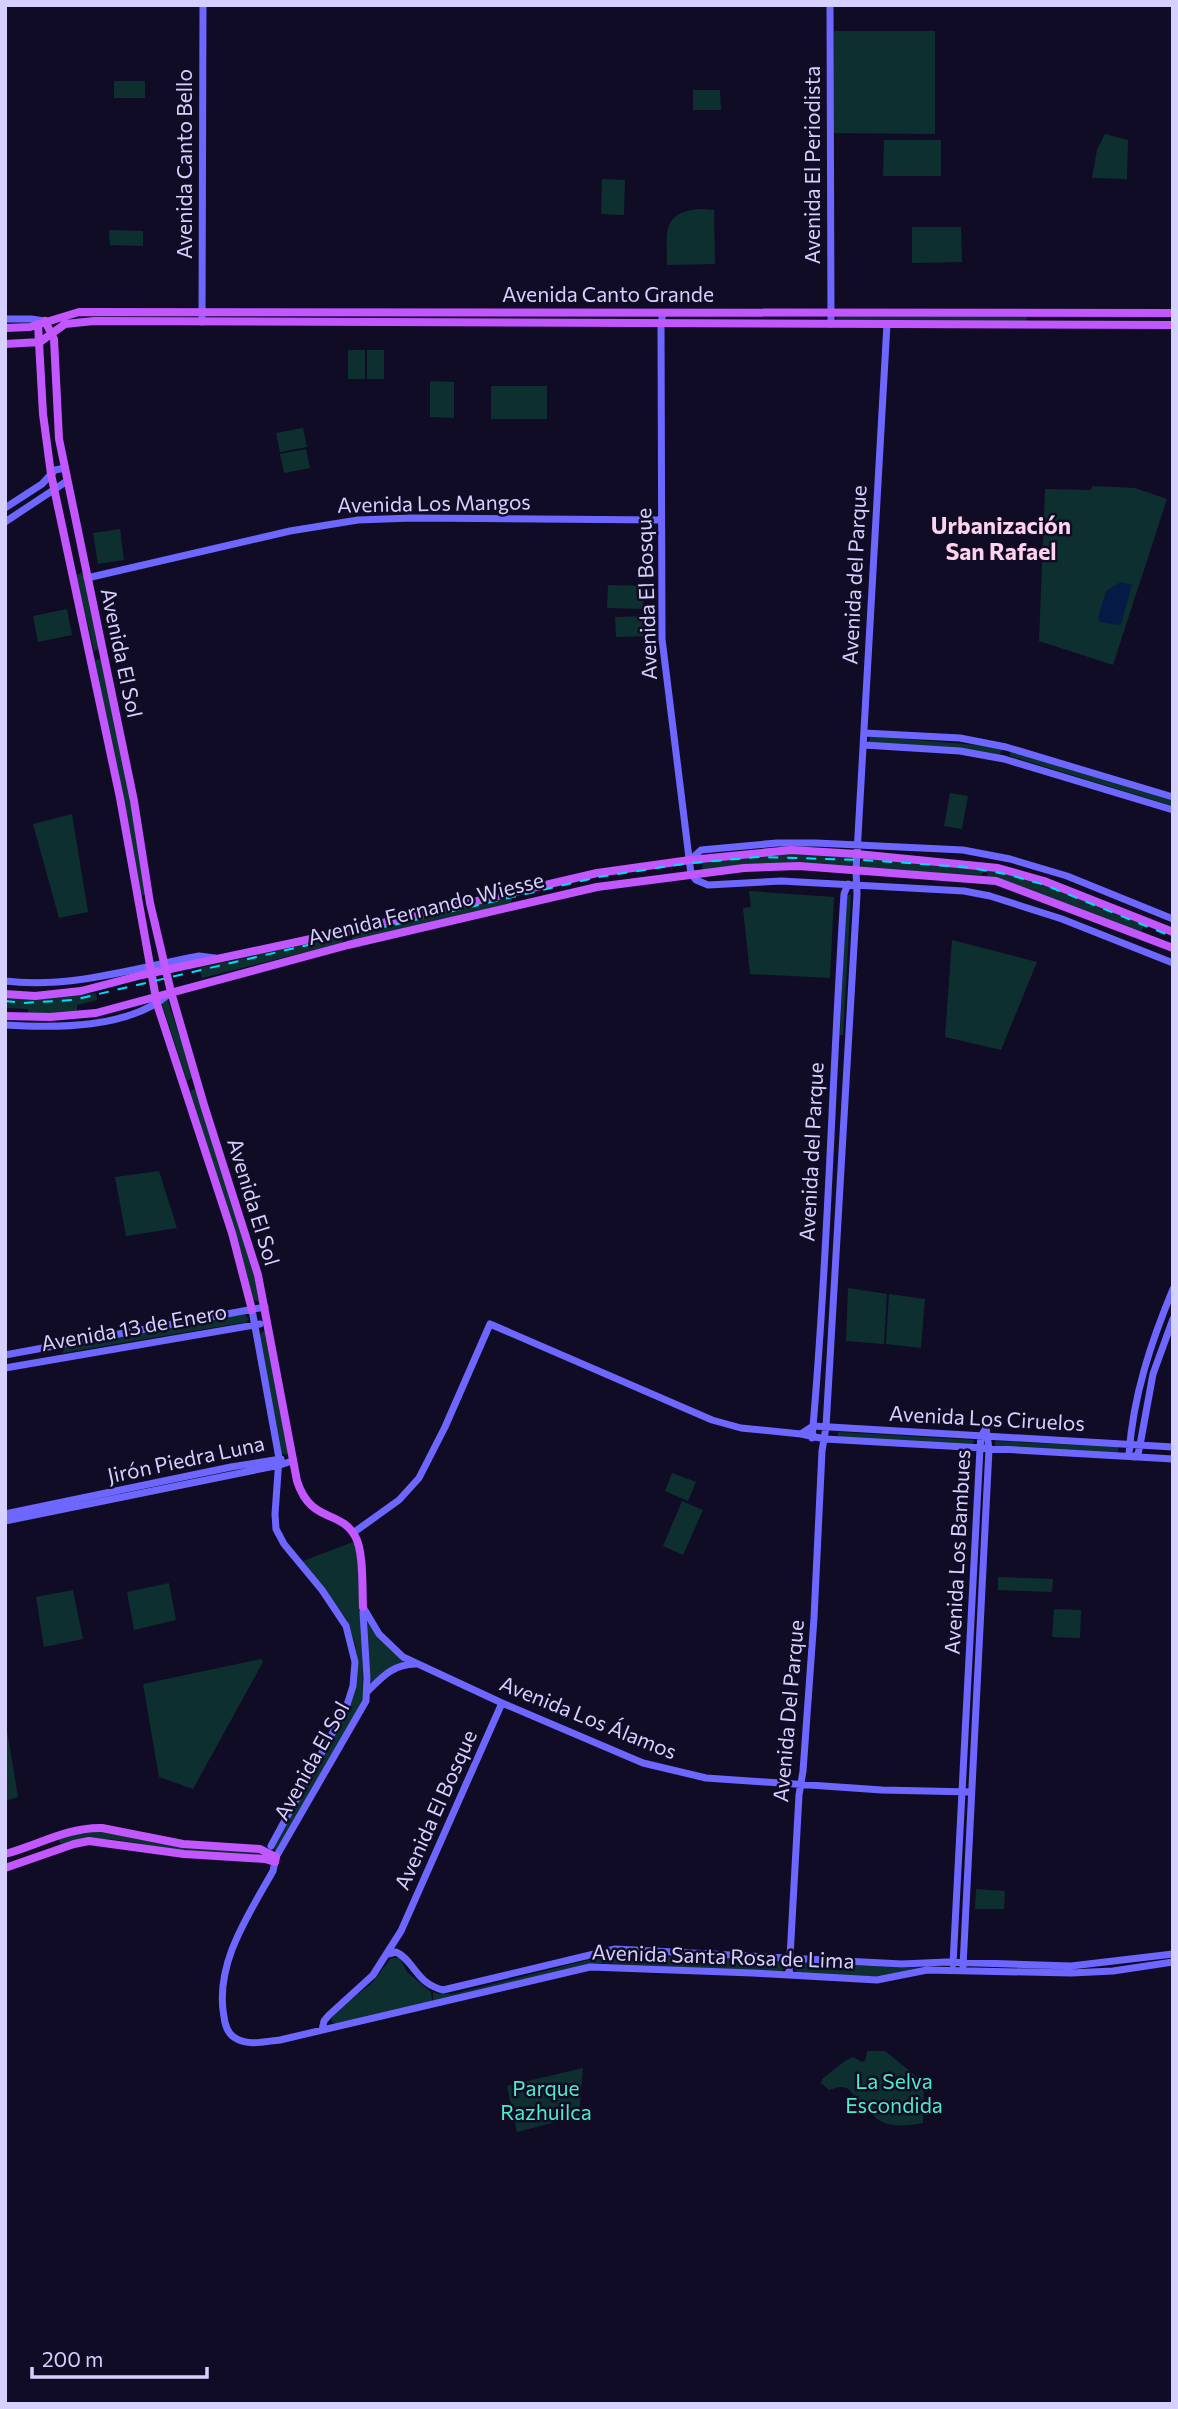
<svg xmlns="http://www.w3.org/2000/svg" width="1178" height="2409" viewBox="0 0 1178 2409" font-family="Commissioner,sans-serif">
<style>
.green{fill:#0e2f2f}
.water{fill:#051b45}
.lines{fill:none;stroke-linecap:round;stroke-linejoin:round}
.secondary{stroke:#6e67ff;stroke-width:7}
.primary{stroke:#c357ff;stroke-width:8}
.rail{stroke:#00ddfb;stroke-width:2;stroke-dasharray:10 9;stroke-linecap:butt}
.labels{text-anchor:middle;stroke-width:5;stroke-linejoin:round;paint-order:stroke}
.street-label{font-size:21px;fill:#d6d0ff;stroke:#110c25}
.park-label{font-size:21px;fill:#50ebc7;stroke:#110c25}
.neighbourhood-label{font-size:23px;font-weight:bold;fill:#ffd2ee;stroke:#110c25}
</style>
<rect width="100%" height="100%" fill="#110c25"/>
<path class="green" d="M 834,31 L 935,31 L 935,134 L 834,133 Z
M 114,81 L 145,81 L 145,98 L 114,98 Z
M 693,90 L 720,90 L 721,110 L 693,110 Z
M 1105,134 L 1128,140 L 1127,179 L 1092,178 L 1097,150 Z
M 884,140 L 941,140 L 941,176 L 883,176 Z
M 602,179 L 625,180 L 624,215 L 601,214 Z
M 701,209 L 714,210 L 715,264 L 667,265 C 667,232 661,212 701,209 Z
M 912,227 L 961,227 L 962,262 L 912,263 Z
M 109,230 L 143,231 L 143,246 L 110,245 Z
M 836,316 L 1027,316 L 1026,321 L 837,321 Z
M 348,350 L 365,350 L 365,379 L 348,379 Z
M 367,350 L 384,350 L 384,379 L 367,379 Z
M 430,381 L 454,382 L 454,418 L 430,417 Z
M 491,386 L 547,386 L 547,419 L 491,419 Z
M 303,428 L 307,447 L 280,452 L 276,433 Z
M 306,449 L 310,468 L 284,473 L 280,454 Z
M 1092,486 L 1135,488 L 1167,499 L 1113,665 L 1039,641 L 1045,489 L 1091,490 Z
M 120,529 L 124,560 L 98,564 L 93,533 Z
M 84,572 L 99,649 L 94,651 L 76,575 Z
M 608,585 L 644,586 L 643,609 L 607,608 Z
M 67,609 L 72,635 L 38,642 L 33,616 Z
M 652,616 L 652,636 L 616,637 L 615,617 Z
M 101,659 L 133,812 L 146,894 L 140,897 L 95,663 L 96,660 Z
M 870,736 L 1000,747 L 1002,750 L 999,756 L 869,742 Z
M 1010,751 L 1173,798 L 1173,806 L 1010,756 Z
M 950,793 L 968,796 L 962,829 L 944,826 Z
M 72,814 L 88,912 L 59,918 L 33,824 Z
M 779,853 L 852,857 L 855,858 L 854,866 L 702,870 L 703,862 Z
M 862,857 L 983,870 L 982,875 L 862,869 L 860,867 Z
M 989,869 L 1043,883 L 1144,924 L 1141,933 L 988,877 L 986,870 Z
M 749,891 L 834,897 L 830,978 L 750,974 L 743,908 L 751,907 Z
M 846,895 L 851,895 L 843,1035 L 840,1035 Z
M 510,896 L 512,897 L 511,904 L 354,941 L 352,939 L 352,933 Z
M 341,936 L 343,937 L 342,943 L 202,978 L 199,968 Z
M 952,940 L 1037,962 L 1001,1050 L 945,1037 Z
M 96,993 L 97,1000 L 77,1005 L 77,1011 L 56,1014 L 28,1014 L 28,1009 L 5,1008 L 5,997 L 38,999 Z
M 167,998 L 193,1077 L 187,1081 L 161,1001 Z
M 194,1089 L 197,1090 L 261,1299 L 259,1302 L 253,1299 L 242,1255 L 190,1092 Z
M 159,1171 L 177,1228 L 126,1236 L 115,1177 Z
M 848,1288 L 887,1294 L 884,1344 L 846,1341 Z
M 889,1294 L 925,1299 L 921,1348 L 886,1344 Z
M 245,1314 L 248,1319 L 247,1322 L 63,1353 L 64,1348 Z
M 265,1330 L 289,1452 L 287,1455 L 281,1453 L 260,1334 Z
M 838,1432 L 974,1440 L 973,1445 L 838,1438 Z
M 995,1441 L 1118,1447 L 1118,1453 L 995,1446 Z
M 672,1473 L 696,1482 L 688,1501 L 665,1491 Z
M 682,1501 L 703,1510 L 683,1555 L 663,1546 Z
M 353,1542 L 357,1544 L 362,1639 L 363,1700 L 277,1852 L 274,1850 L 274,1846 L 349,1708 L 358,1664 L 355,1644 L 347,1620 L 303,1561 Z
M 998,1577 L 1053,1579 L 1052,1592 L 998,1590 Z
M 169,1583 L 176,1620 L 134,1630 L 127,1592 Z
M 73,1590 L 83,1639 L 44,1647 L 36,1597 Z
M 1054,1609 L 1081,1610 L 1080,1638 L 1052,1637 Z
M 367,1620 C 378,1637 388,1650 406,1661 L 388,1669 L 371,1684 Z
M 261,1659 L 263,1662 L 193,1789 L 159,1777 L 143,1684 Z
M 5,1718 L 18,1797 L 5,1801 Z
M 94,1830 L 260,1851 L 262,1853 L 261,1855 C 233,1854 203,1854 175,1850 C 133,1844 106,1832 63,1844 L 60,1843 L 59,1839 Z
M 976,1889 L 1005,1891 L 1004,1909 L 975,1909 Z
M 616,1956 L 696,1957 L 780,1961 L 784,1965 L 784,1969 L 779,1972 L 602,1963 L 589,1965 L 433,2001 L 433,1992 L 440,1994 L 453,1994 L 593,1959 Z
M 391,1958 L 400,1958 L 407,1972 L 431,1992 L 432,2001 L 338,2024 L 333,2023 L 331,2019 L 333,2014 L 372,1983 Z
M 799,1962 L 904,1968 L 921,1967 L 883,1977 L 799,1974 L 794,1968 Z
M 867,2051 L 885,2051 L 917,2077 L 924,2077 L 923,2123 C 906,2126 880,2130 870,2110 L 858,2111 C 856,2102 854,2087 841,2087 C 837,2087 833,2089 829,2090 L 821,2083 L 822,2079 L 845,2061 L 853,2057 L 862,2062 L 865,2061 Z
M 583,2068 L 579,2116 L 517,2132 L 507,2086 Z"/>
<path class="water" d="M 1121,582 L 1132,585 L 1121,624 L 1118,625 L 1100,622 L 1098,618 L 1106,591 Z"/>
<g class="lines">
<path class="secondary" d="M 830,5 L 831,324
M 663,313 L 661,323 L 662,639 L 691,874 L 696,880 L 708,885 L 781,881 L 964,891 L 990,896 L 1062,919 L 1173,963
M 5,319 L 31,319 L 45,321
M 202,322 L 203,5
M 5,508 L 42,484 L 55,470 L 65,468
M 5,522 L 67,481
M 87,578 L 290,531 L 358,520 L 412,518 L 661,520
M 864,733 L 960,738 L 1006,747 L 1173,797
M 864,745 L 960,751 L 1004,759 L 1173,810
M 690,860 L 701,850 L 777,843 L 816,843 L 963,850 L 1010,859 L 1067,876 L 1173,919
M 5,981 C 70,989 136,968 199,956 L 215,958
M 5,1025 C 57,1028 128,1029 169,994
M 1173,1289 C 1151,1342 1133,1396 1129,1454 L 1133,1457 L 1138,1454 L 1140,1445 L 1153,1374 L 1173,1319
M 252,1310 L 279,1458 L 275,1514 L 276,1529 L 284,1544 L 322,1590 L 346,1626 L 355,1662 L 353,1686 L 346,1708 L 271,1846
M 5,1355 L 265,1307
M 5,1368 L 260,1324
M 801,1434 L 813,1426 L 1173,1447
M 812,1438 C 828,1257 832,1075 844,894 L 848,884
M 5,1514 L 231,1467 L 281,1459
M 5,1521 L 280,1465 L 292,1461
M 353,1533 L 399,1500 L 419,1478 L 445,1427 L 490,1324 L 712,1420 L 741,1428 L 801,1434 L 825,1439 L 1173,1459
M 363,1607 L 379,1634 L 403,1657 L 502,1703 L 643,1763 L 706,1778 L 882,1790 L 971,1792
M 367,1692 C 382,1677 393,1664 416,1664
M 276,1857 L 366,1701 L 367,1678 L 363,1612
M 275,1862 L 273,1871 C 249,1914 214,1964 224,2017 C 225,2025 228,2035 237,2039 C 249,2046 267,2041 280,2040 L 590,1967 L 753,1973 L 877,1980 L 927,1970 L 1071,1973 L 1113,1971 L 1173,1962
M 388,1954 L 396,1952 C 414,1960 415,1983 443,1990 L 615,1949 L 902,1964 L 947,1962 L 1071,1966 L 1173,1954
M 953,1964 L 980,1448 L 981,1436 L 986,1428
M 963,1966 L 989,1449 L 986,1428
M 789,1975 L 799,1795 L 803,1771 L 814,1618 L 822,1451 L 826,1427 L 857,894 L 856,871 L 887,324
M 322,2030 L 324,2021 L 329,2015 L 373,1975 L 401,1931 L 502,1703"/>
<path class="primary" d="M 45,321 L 54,339 L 59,439 L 134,801 L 150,903 L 171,992 L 204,1105 L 258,1275 L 297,1481 C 311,1524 340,1509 355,1536 C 364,1551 362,1589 363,1607
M 38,324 L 43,414 L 51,474 L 120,798 L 157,1004 L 232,1233 L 252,1310
M 5,328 L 30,327 L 79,312 L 1173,313
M 5,344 L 40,342 L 65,324 L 94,321 L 1173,325
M 5,994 L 35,996 L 81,991 L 142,975 L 348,931 L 597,873 L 690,860 L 791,850 L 857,854 L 998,868 L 1044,881 L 1173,932
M 5,1016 L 50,1017 L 96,1013 L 348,945 L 597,887 L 744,868 L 799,866 L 996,881 L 1173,948
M 5,1854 C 38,1845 68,1827 102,1828 L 183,1844 L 260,1849 L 276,1857 L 275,1862 L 265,1859 L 184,1854 L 89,1841 L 74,1844 L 5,1868"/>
<path class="rail" d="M 5,1001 L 23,1003 L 73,1000 L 598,877 L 683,864 L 758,857 L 864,860 L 965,867 L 1006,874 L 1045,885 L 1173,937"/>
</g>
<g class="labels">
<g class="street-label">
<text transform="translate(185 164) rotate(-90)" y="7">Avenida Canto Bello</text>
<text transform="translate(813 165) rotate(-90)" y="7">Avenida El Periodista</text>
<text x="608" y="302">Avenida Canto Grande</text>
<text transform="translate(434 504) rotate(-1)" y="7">Avenida Los Mangos</text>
<text transform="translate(855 575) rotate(-87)" y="7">Avenida del Parque</text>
<text transform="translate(647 594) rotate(-92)" y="7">Avenida El Bosque</text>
<text transform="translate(121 653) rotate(78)" y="7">Avenida El Sol</text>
<text transform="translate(426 909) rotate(-14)" y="7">Avenida Fernando Wiesse</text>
<text transform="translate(812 1152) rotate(-87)" y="7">Avenida del Parque</text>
<text transform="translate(253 1202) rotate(73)" y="7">Avenida El Sol</text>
<text transform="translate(134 1328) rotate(-10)" y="7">Avenida 13 de Enero</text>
<text transform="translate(987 1419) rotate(3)" y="7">Avenida Los Ciruelos</text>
<text transform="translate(186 1460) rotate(-12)" y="7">Jirón Piedra Luna</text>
<text transform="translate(958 1552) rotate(-87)" y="7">Avenida Los Bambues</text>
<text transform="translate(789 1711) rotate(-85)" y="7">Avenida Del Parque</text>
<text transform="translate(588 1718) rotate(22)" y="7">Avenida Los Álamos</text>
<text transform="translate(312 1761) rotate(-61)" y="7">Avenida El Sol</text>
<text transform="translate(436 1810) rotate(-66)" y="7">Avenida El Bosque</text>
<text transform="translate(723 1957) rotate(2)" y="7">Avenida Santa Rosa de Lima</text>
</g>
<g class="park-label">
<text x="894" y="2089">La Selva<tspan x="894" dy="24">Escondida</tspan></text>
<text x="546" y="2096">Parque<tspan x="546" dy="24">Razhuilca</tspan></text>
</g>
<g class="neighbourhood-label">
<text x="1001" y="534">Urbanización<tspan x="1001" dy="26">San Rafael</tspan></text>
</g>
</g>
<rect width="1178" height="2409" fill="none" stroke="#d6d0ff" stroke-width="14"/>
<path d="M32 2367v10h175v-10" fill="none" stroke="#d6d0ff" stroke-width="3.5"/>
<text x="42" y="2367" font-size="21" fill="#d6d0ff" stroke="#110c25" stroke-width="5" paint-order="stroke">200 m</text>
</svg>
